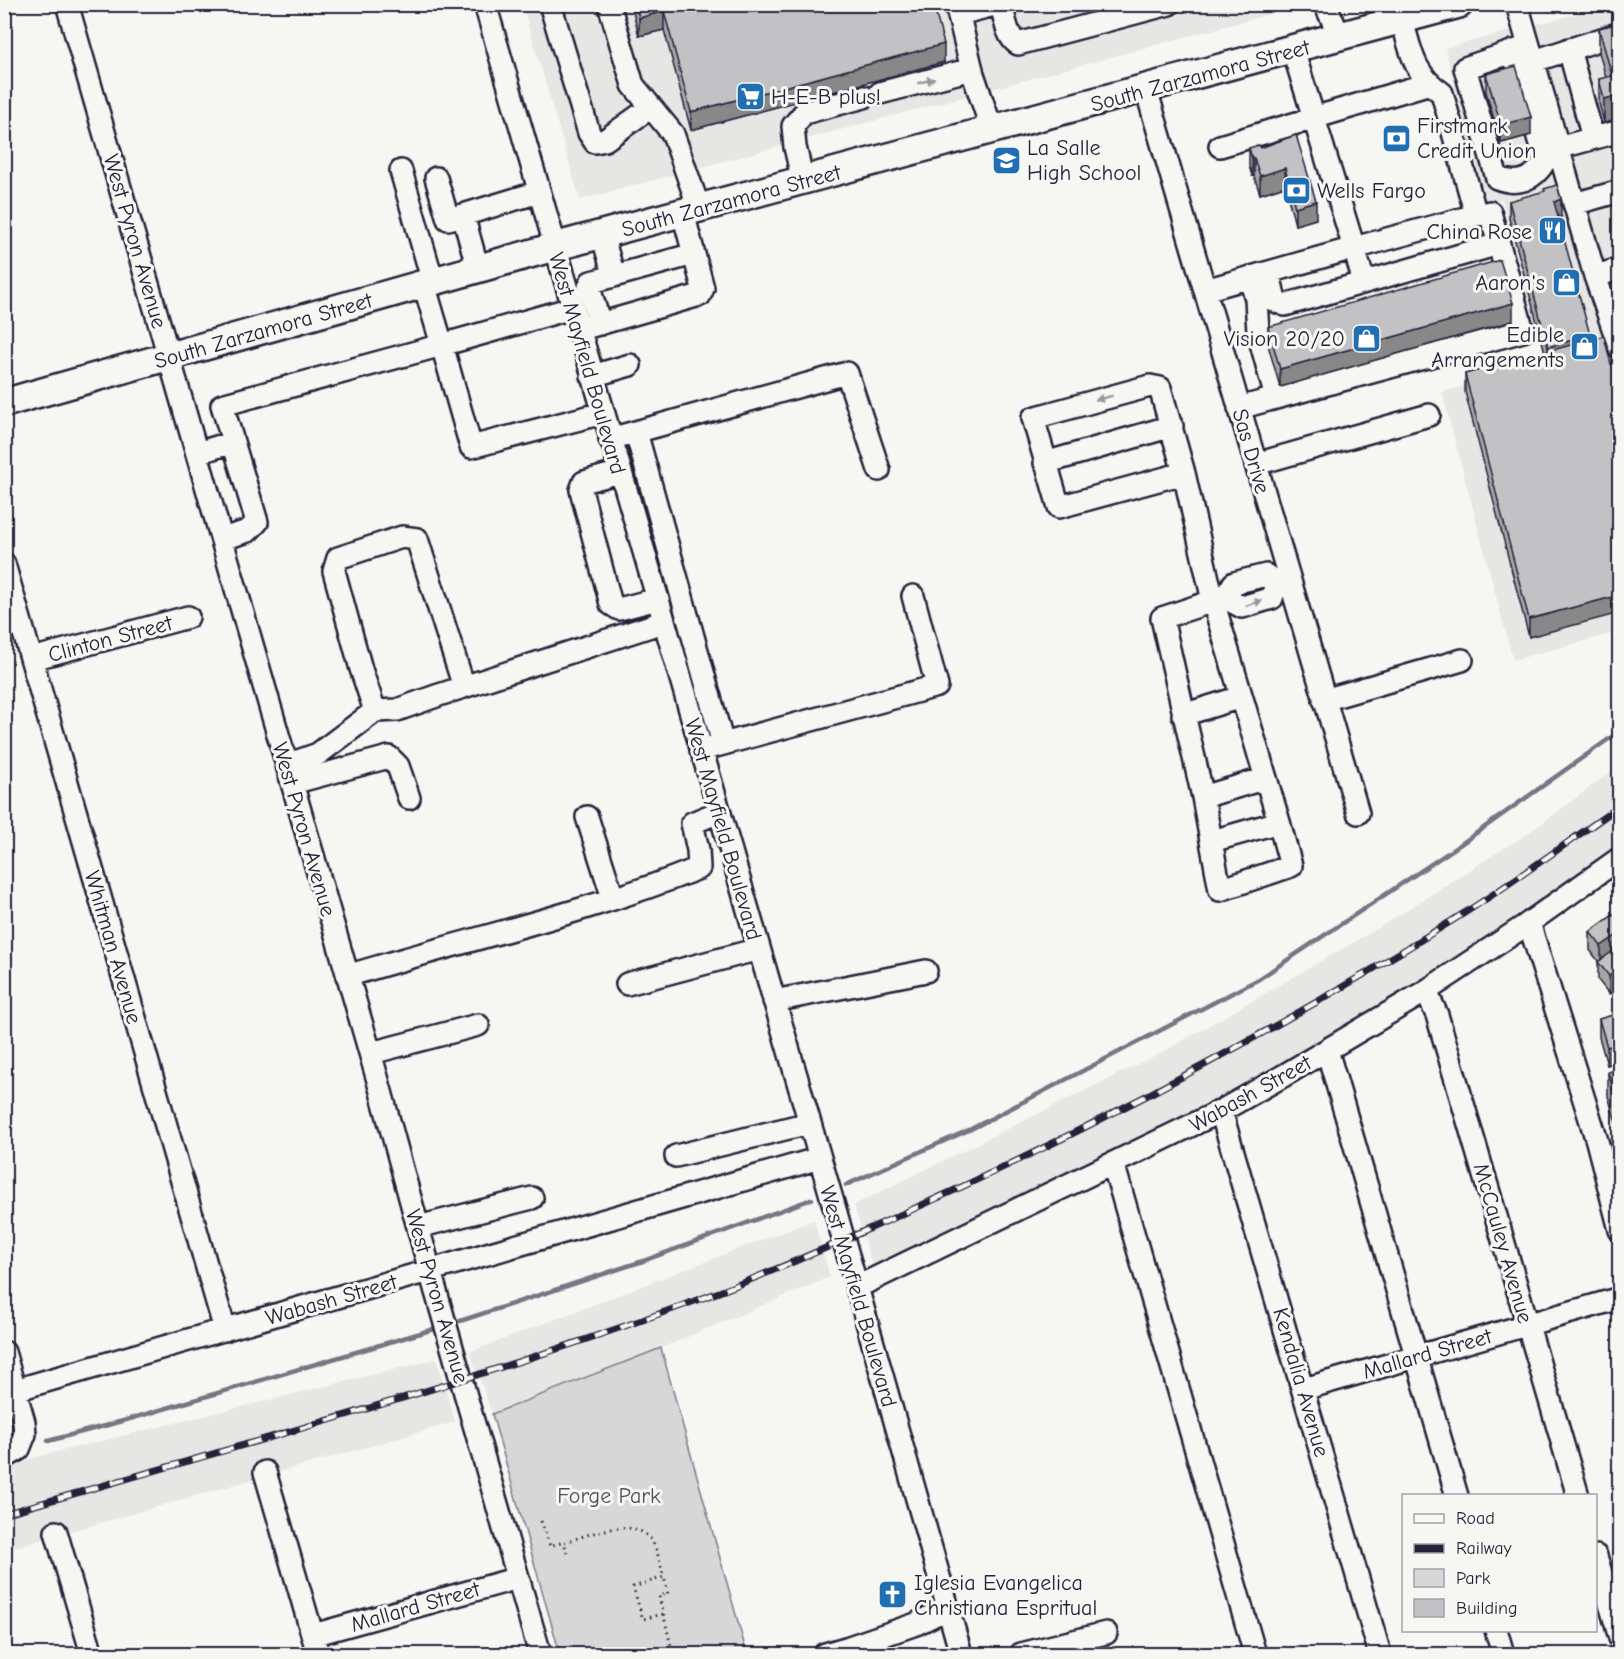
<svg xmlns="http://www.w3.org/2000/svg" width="1624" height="1659" viewBox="0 0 1624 1659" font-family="'Comic Neue',sans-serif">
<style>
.built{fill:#e6e6e4}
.green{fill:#d7d7d7;stroke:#7c7c89;stroke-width:1.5}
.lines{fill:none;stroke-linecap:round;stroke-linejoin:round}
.stream{stroke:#757583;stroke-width:4.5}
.minor-casing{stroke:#22223b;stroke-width:26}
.major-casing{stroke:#22223b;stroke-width:32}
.path{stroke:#22223b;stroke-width:3;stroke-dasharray:1.5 4.5;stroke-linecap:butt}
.minor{stroke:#f6f6f2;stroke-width:21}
.major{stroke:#f6f6f2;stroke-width:27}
.rail-casing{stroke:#22223b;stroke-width:7}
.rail{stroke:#f6f6f2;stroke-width:4.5;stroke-dasharray:14;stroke-linecap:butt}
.wall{fill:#a7a7a9;stroke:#22223b;stroke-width:1.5}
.shaded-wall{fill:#888889;stroke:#22223b;stroke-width:1.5}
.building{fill:#c2c2c4;stroke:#22223b;stroke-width:1.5}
.oneway{fill:#9797a0}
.labels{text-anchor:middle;stroke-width:6;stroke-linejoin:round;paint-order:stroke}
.street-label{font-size:22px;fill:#22223b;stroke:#f6f6f2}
.poi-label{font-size:22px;fill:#22223b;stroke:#f6f6f2;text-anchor:start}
.park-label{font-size:22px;fill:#4f4f62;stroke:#f6f6f2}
</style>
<rect width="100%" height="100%" fill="#f6f6f2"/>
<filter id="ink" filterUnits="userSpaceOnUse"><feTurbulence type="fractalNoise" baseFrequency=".0167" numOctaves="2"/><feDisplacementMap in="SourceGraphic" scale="12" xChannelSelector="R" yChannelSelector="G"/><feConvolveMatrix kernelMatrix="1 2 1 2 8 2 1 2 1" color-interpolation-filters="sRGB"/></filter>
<g filter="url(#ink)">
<path class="built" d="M 522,4 L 1304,5 L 580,200 Z
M 1611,5 L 1619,5 L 1619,632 L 1513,660 L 1442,392 L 1546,364 L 1502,199 L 1485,203 L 1445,48 Z
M 1619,766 L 1619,844 L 1478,942 L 1287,1064 L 873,1268 L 854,1205 L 1163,1052 L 1380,927 L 1530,832 Z
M 814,1220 L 830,1277 L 661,1348 L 492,1414 L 470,1352 Z
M 437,1359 L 455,1422 L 5,1550 L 5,1466 L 36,1457 Z"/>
<path class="green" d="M 661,1348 L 747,1654 L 560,1654 L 492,1414 Z"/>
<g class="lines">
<path class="stream" d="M 846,1185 L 971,1129 L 1259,979 L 1461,844 L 1620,731
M 460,1321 L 643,1261 L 812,1199
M 48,1441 L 123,1421 L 434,1329"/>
<defs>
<path id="minor" d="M 67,4 L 377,1077 L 430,1271 L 540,1654
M 485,4 L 836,1213 L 961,1654
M 550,4 L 589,133 L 595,142 L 605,140 L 651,107
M 609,4 L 633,85 L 673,134 L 699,208
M 956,4 L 973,74 L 992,130
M 1001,4 C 1005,17 1006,37 1018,44 L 1169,4
M 1325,4 L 1340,37
M 1517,4 L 1595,276 L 1620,348
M 959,14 L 998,4
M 1569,49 L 1593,138
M 1513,51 L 1545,161 C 1534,180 1518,186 1497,178 L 1465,68 L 1529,46
M 1534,61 L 1620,33
M 1146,89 L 1358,813
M 880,93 L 972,69
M 1220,146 L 1427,84
M 1558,148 L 1620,131
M 401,171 L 433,282
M 436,178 L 448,219 L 463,215
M 803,181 L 795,147 L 793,126 L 804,113 L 864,97
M 1574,204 L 1620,191
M 602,234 L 614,276 L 694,254
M 478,269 L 463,215 L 539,192
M 1269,273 L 1275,301 L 1285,305 L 1499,244
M 1595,276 L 1620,269
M 1250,278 L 1256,299 L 1258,332 L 1276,398
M 1364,282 L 1354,248 L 1476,215
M 1205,290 L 1354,248 L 1293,50
M 572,308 L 442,345 L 471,447 L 603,413
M 600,324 L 589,287 L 591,282 L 614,276
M 578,330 L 700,295 L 703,288 L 683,213
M 592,376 L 630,365
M 1239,408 L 1523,331 L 1490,212 L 1476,215 L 1442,93 C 1413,74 1411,51 1402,20
M 636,432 L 723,744
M 610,439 L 847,373 L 879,470
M 197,453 L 233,442
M 1045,463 L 1172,426
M 1256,464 L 1429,415
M 620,472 L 584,482 L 581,490 L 611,604 L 619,609 L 657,599
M 1184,473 L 1059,507 L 1033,418 L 1150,386 L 1160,388 L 1184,473 L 1213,601 L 1225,598 L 1242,607 L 1272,598 L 1276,584
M 222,539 L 248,531 L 257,522 L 222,405 L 442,345 L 424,284
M 4,564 L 225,1330
M 1225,598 L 1234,583 L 1266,575 L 1276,584
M 32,659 L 188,617
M 464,687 L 417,539 L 402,537 L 338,558 L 334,571 L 361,669 L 375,711 L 397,710 L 439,695 L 663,622
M 1324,700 L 1462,660
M 1183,715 L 1241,697
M 701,750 L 937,686 L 913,596
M 287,765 L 318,754 L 375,711
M 292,783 L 389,757 L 398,766 L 409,798
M 1203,797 L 1266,778
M 587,817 L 613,898
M 1212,841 L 1279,822 L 1291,866 L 1220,890 L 1203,797 L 1162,618 L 1213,601 L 1279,822
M 1529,923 L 1597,1141 L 1620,1230
M 347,976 C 464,940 585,914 699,868 L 698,850 L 692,823 L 719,812
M 627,984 L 759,949
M 1426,991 L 1437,1015 L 1578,1496
M 774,1001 L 926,971
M 1327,1050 L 1457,1496
M 371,1053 L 478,1025
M 1221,1111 L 1380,1654
M 676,1156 L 809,1123
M 1113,1163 L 1255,1654
M 418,1227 L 532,1198
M 857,1287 L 1221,1111 L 1283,1076 L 1426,991 L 1523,927 L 1620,858
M 4,1352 L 24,1422 L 25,1434 L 19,1449 L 4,1458
M 1304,1389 L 1620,1298
M 15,1390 L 820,1158
M 265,1472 L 318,1654
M 56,1532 L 92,1654
M 1596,1556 L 1620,1638
M 1496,1630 L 1503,1654
M 313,1635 L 518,1578
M 825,1654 L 849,1647
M 851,1654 L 849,1647 L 916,1624 L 948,1608
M 1021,1654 L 1106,1633"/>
<path id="major" d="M 4,403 L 554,247 L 1459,4"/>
</defs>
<use href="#minor" class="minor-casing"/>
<use href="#major" class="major-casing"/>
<path class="path" d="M 541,1521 L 550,1546 L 564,1542
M 567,1553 L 564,1542 C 589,1536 632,1514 652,1541 C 658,1550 660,1566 664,1577
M 663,1614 L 643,1619 L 633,1587 L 664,1577 L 668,1594 L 659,1596 L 673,1654
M 612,1654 L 620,1654"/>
<use href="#minor" class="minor"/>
<use href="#major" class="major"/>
<defs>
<path id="rail" d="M 4,1514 C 242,1445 480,1381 711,1295 C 775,1271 838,1243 900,1215 C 1093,1129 1279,1029 1458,917 C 1513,883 1566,843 1620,806"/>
</defs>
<use href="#rail" class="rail-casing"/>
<use href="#rail" class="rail"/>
</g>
<path class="wall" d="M 631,4 L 933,4 L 944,62 L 691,130 L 664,30 L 639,36 Z
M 1620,23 L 1619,125 L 1617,120 L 1604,123 L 1599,103 L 1599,79 L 1606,78 L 1599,52 L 1599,28 Z
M 1486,74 L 1531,135 L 1501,143 L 1486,92 Z
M 1296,135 L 1316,219 L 1295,225 L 1285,186 L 1260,194 L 1254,176 L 1252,176 L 1249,166 L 1249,148 L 1260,148 Z
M 1509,201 L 1561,217 L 1559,218 L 1529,637 L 1465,392 L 1465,374 L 1545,352 L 1509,219 Z
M 1513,321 L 1280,387 L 1268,345 L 1268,327 Z
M 1620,910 L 1620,986 L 1609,994 L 1598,980 L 1598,961 L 1590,950 L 1590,932 Z
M 1620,1013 L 1620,1061 L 1607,1065 L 1599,1037 L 1599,1019 Z
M 1620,1068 L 1620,1136 L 1608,1096 L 1608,1072 Z"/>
<path class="shaded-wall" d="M 664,11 L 664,30 L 639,36 L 639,18 Z
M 944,44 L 944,62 L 691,130 L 691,112 Z
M 1617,96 L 1617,120 L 1604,123 L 1604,99 Z
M 1620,101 L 1620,125 L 1619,125 L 1619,101 Z
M 1531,117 L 1531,135 L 1501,143 L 1501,125 Z
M 1252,158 L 1254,158 L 1254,176 L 1252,176 Z
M 1285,168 L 1285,186 L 1260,194 L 1260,176 Z
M 1561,199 L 1561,217 L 1554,220 L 1554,202 Z
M 1316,201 L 1316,219 L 1295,225 L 1295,207 Z
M 1513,303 L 1513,321 L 1280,387 L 1280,369 Z
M 1590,335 L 1590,353 L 1548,365 L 1548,347 Z
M 1620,595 L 1620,613 L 1529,637 L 1529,619 Z
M 1620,933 L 1620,951 L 1601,964 L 1601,946 Z
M 1620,968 L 1620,986 L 1609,994 L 1609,976 Z
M 1620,1043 L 1620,1061 L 1607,1065 L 1607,1047 Z"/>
<path class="building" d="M 636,4 L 933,4 L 944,44 L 691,112 L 664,11 L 639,18 Z
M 1620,23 L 1620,101 L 1619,101 L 1617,96 L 1604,99 L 1599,79 L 1612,76 L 1599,28 Z
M 1516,66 L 1531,117 L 1501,125 L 1486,74 Z
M 1296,135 L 1316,201 L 1295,207 L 1285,168 L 1260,176 L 1254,158 L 1252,158 L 1249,148 L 1259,145 L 1260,148 Z
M 1557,185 L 1561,199 L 1554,202 L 1590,335 L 1548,347 L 1509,201 L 1545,191 L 1544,189 Z
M 1500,260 L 1513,303 L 1280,369 L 1268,327 Z
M 1604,336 L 1611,364 L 1617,362 L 1620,373 L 1620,595 L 1529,619 L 1465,374 Z
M 1620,910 L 1620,933 L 1601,946 L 1590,932 Z
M 1620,946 L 1620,968 L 1609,976 L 1598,962 Z
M 1620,1013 L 1620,1043 L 1607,1047 L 1599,1019 Z
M 1620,1068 L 1620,1112 L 1608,1072 Z"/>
<defs><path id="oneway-solid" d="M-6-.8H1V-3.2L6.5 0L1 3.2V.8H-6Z" transform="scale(1.5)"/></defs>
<g class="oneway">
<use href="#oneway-solid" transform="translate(926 81) rotate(-15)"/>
<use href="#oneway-solid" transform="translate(1104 398) rotate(165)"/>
<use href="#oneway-solid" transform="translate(1254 603) rotate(-18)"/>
</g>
</g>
<defs>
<symbol id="supermarket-square" viewBox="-11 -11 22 22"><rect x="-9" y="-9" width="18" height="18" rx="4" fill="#1f6fb2" stroke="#f6f6f2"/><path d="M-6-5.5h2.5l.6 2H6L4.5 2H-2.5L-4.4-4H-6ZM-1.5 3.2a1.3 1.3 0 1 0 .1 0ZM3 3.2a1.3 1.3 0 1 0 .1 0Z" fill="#fff"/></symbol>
<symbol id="bank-square" viewBox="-11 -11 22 22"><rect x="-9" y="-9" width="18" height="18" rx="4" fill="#1f6fb2" stroke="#f6f6f2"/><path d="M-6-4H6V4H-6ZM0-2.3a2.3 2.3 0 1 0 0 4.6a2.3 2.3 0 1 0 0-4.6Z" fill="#fff"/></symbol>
<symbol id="school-square" viewBox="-11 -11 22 22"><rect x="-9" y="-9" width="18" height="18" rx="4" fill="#1f6fb2" stroke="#f6f6f2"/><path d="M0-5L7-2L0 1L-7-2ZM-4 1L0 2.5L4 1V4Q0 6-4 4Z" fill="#fff"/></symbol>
<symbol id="restaurant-square" viewBox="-11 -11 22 22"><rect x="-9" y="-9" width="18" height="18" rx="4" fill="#1f6fb2" stroke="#f6f6f2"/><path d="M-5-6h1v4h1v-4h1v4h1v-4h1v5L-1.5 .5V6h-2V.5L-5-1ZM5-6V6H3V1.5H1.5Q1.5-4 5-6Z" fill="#fff"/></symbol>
<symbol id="shop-square" viewBox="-11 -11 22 22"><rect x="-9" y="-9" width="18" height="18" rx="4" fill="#1f6fb2" stroke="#f6f6f2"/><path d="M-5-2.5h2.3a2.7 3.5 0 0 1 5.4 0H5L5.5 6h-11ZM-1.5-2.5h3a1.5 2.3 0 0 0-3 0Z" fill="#fff"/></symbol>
<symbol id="church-square" viewBox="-11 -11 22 22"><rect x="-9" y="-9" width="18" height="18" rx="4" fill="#1f6fb2" stroke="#f6f6f2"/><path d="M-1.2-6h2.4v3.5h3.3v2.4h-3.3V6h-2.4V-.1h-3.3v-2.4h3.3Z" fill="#fff"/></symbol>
</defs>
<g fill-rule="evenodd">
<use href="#supermarket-square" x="734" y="80" width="33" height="33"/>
<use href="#bank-square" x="1380" y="122" width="33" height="33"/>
<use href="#school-square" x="990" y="144" width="33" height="33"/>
<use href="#bank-square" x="1280" y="174" width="33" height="33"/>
<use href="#restaurant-square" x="1536" y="214" width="33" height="33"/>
<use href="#shop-square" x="1550" y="266" width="33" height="33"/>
<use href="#shop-square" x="1350" y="322" width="33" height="33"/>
<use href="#shop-square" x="1568" y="330" width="33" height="33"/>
<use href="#church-square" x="876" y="1578" width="33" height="33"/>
</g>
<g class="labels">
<g class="street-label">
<text transform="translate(1200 75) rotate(-15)" y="8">South Zarzamora Street</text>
<text transform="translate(731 200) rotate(-15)" y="8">South Zarzamora Street</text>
<text transform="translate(136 241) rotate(74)" y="8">West Pyron Avenue</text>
<text transform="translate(263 330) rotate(-16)" y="8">South Zarzamora Street</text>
<text transform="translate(588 363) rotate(74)" y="8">West Mayfield Boulevard</text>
<text transform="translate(1252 451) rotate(74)" y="8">Sas Drive</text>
<text transform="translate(110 638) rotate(-15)" y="8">Clinton Street</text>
<text transform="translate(305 829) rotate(74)" y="8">West Pyron Avenue</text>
<text transform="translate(724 829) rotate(74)" y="8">West Mayfield Boulevard</text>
<text transform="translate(114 947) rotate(74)" y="8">Whitman Avenue</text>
<text transform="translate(1250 1093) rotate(-29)" y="8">Wabash Street</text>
<text transform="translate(1504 1243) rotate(74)" y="8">McCauley Avenue</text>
<text transform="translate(438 1296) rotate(74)" y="8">West Pyron Avenue</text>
<text transform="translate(859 1296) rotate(74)" y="8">West Mayfield Boulevard</text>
<text transform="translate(331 1299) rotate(-16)" y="8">Wabash Street</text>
<text transform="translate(1427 1353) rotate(-16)" y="8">Mallard Street</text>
<text transform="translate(1302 1382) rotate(74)" y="8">Kendalia Avenue</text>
<text transform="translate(415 1606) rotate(-16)" y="8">Mallard Street</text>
</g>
<g class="poi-label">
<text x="771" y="104">H-E-B plus!</text>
<text x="1417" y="133">Firstmark<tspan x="1417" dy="25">Credit Union</tspan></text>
<text x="1027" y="155">La Salle<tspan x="1027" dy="25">High School</tspan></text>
<text x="1317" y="198">Wells Fargo</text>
<text x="1532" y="239" text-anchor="end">China Rose</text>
<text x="1545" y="290" text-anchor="end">Aaron's</text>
<text x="1564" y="342" text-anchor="end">Edible<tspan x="1564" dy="25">Arrangements</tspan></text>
<text x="1345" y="346" text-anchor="end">Vision 20/20</text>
<text x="914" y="1590">Iglesia Evangelica<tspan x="914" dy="25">Christiana Espritual</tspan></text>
</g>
<g class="park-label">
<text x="609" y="1503">Forge Park</text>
</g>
</g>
<rect width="1624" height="1659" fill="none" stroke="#f6f6f2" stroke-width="24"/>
<rect x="12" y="12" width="1600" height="1635" fill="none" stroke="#22223b" stroke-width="2" filter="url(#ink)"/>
<rect x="1402" y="1494" width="195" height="138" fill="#f6f6f2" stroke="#a1a1a9" stroke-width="1.5"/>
<rect x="1414" y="1514" width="30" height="9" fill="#f6f6f2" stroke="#a1a1a9" stroke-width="1.5"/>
<text x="1456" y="1524" font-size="18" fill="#22223b">Road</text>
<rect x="1414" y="1544" width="30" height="9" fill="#22223b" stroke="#a1a1a9" stroke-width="1.5"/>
<text x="1456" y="1554" font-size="18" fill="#22223b">Railway</text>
<rect x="1414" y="1569" width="30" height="18" fill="#d7d7d7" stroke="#a1a1a9" stroke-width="1.5"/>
<text x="1456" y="1584" font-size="18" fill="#22223b">Park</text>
<rect x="1414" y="1599" width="30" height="18" fill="#c2c2c4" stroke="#a1a1a9" stroke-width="1.5"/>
<text x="1456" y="1614" font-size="18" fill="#22223b">Building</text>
</svg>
